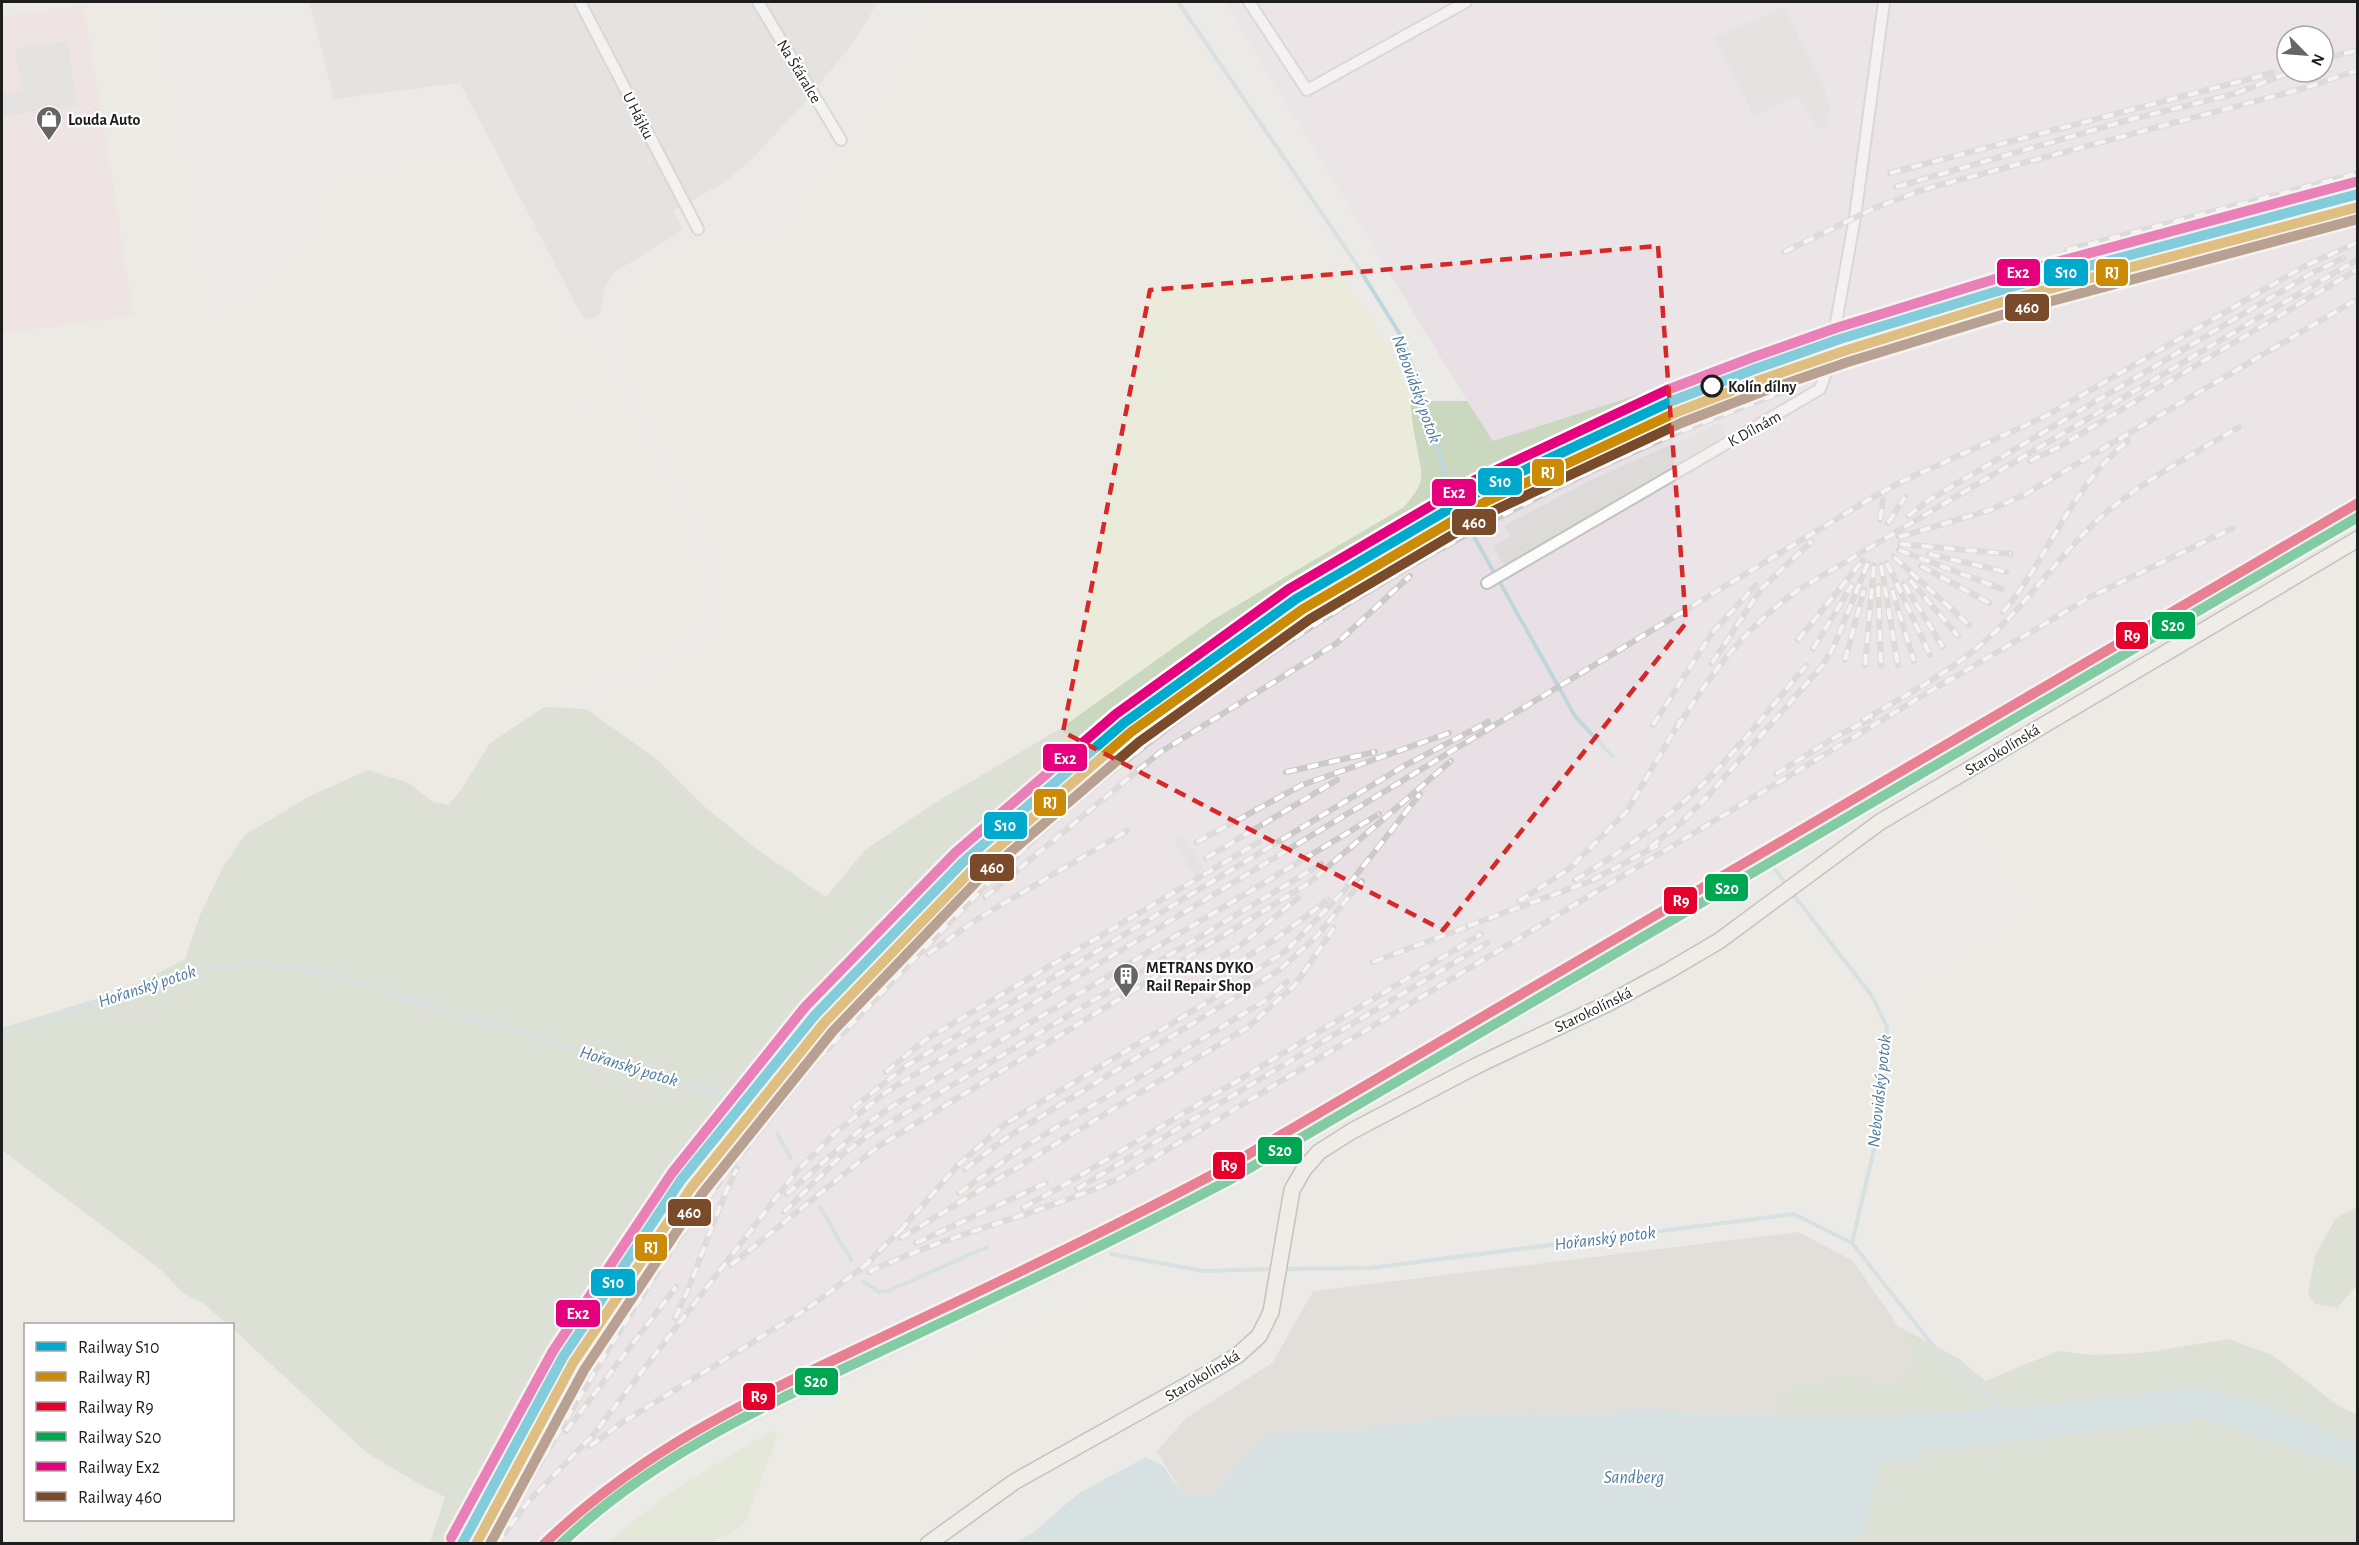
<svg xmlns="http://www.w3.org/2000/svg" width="2359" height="1545" viewBox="0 0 2359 1545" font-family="'Alegreya Sans',sans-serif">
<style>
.residential{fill:#dbdad8}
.commercial{fill:#eddede}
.industrial{fill:#e9e0e6;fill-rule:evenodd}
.construction{fill:#d5d3c9}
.farmland{fill:#ebebdb;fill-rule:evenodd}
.grass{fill:#dae7c8}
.forest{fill:#c9d8be}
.parking{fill:#dcdbda}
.water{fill:#bdd8dc}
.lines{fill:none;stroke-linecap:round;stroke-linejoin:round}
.stream{stroke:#bdd8dc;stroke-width:4}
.street-casing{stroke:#c3c2c1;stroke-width:14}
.secondary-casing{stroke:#949481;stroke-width:18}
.street{stroke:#fcfcfb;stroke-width:10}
.secondary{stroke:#f3f2eb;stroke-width:15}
.rail-casing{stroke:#cacac9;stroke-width:6}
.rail{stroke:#fff;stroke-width:4;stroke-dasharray:11;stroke-linecap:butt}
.rail-1-casing{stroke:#fff;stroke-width:15}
.rail-2-casing{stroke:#fff;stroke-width:15}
.rail-3-casing{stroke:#fff;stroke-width:15}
.rail-4-casing{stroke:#fff;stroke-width:15}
.rail-5-casing{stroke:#fff;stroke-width:15}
.rail-6-casing{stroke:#fff;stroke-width:15}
.rail-1{stroke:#00a9ce;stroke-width:10}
.rail-2{stroke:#cc8b06;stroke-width:10}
.rail-3{stroke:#e4002b;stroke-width:10}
.rail-4{stroke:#00a651;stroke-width:10}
.rail-5{stroke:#e5007d;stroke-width:10}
.rail-6{stroke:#7a4b2a;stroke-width:10}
.marked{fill:none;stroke:#d62828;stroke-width:4.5;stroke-dasharray:12 8;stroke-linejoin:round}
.stop-dot{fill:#fff;stroke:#1e1e1e;stroke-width:3}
.labels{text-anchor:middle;stroke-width:4.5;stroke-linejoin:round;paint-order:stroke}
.street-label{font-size:16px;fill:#1e1e1e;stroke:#fff}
.poi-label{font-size:16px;font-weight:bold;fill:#1e1e1e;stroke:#fff;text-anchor:start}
.stop-label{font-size:16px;font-weight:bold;fill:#1e1e1e;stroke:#fff;text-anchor:start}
.water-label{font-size:18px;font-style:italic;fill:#4f7b9f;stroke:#fff}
.line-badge{stroke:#fff;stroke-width:2}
.badge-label{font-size:16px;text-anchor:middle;font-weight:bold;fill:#fff}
</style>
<rect width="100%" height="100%" fill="#eceae7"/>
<path class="residential" d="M 309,2 L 878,2 L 853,43 L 805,102 L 754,157 L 725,182 L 674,211 L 683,230 L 615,272 L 605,287 L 599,316 L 584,320 L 460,83 L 334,99 Z"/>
<path class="commercial" d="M 84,5 L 134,316 L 2,333 L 2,17 Z"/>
<path class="industrial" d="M 1225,2 L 2357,2 L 2357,180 L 2049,261 L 1811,328 L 1700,375 L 1492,442 ZM 2287,36 L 2323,36 L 2323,72 L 2287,72 Z
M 2357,183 L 2357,529 L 1233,1187 L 1129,1242 L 712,1443 L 662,1472 L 622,1502 L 574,1543 L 451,1544 L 537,1380 L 625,1241 L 722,1107 L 791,1025 L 892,915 L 997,815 L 1114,717 L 1236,627 L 1308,579 L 1441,502 L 1549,447 L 1695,383 L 1694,379 L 1733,364 L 1735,367 L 1785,348 L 1791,341 L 1979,286 Z"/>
<path class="construction" d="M 1799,1232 L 1853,1261 L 1898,1326 L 1916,1361 L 1893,1385 L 1848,1372 L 1771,1393 L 1775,1416 L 1640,1409 L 1587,1414 L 1529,1412 L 1457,1416 L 1354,1429 L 1238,1460 L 1216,1493 L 1183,1494 L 1157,1451 L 1186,1418 L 1273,1362 L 1313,1291 Z"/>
<path class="farmland" d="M 154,2 L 187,179 L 207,325 L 283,271 L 314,245 L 334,177 L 353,182 L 472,150 L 488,159 L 547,273 L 559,317 L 575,341 L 598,347 L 606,361 L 705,574 L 704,597 L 696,621 L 685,636 L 655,656 L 583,684 L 490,743 L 461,790 L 448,805 L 433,802 L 408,783 L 368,770 L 310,796 L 245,835 L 223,867 L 200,915 L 185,958 L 128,989 L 2,1028 L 2,336 L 135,317 L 84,5 L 90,8 ZM 580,395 L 593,415 L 582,423 L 569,402 ZM 677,584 L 678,598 L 661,605 L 659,592 Z
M 937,2 L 1164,2 L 1394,357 L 1410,401 L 1416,444 L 1424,472 L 1417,492 L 1404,507 L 1375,522 L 1061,729 L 933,804 L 826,897 L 758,849 L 704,806 L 658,760 L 586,709 L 653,678 L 699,653 L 712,638 L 722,615 L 725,593 L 722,563 L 628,371 L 619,318 L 623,301 L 631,283 L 659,260 L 726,236 L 776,234 L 793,221 L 822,176 L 862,131 L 903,71 Z
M 2357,558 L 2357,1207 L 2309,1283 L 2308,1293 L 2315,1304 L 2337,1308 L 2357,1285 L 2357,1414 L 2340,1407 L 2312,1383 L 2229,1339 L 2143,1353 L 2091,1355 L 2058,1351 L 1985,1381 L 1958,1358 L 1877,1246 L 1878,1156 L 1901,1007 L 1931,978 L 2030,912 L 2028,897 L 1995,861 L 1964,801 L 1973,789 L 2010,764 Z
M 1789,911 L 1875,1011 L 1886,1048 L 1867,1179 L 1864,1192 L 1855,1200 L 1845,1205 L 1781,1203 L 1487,1235 L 1324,1265 L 1297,1252 L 1295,1227 L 1305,1202 L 1327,1172 L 1351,1153 L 1613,1020 L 1670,988 Z
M 2,1150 L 162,1271 L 179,1286 L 185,1297 L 168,1324 L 26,1324 L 26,1520 L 69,1520 L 51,1543 L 2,1543 Z
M 1113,1289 L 1196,1291 L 1232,1303 L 1242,1322 L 1226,1341 L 1203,1357 L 1096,1414 L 929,1523 L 904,1543 L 724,1543 L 750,1523 L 769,1467 L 797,1427 L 814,1413 L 879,1378 L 912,1365 L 962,1359 Z
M 203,1303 L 227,1324 L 179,1324 L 191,1307 Z
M 233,1329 L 367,1453 L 421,1485 L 445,1497 L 430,1543 L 65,1544 L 84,1520 L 232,1520 Z"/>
<path class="grass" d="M 773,1430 L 777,1438 L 745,1524 L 712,1543 L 608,1543 C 656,1498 716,1464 773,1430 Z"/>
<path class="forest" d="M 1700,375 C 1635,409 1567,437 1502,470 C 1437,503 1373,539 1310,578 C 942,806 635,1151 451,1543 L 430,1543 L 445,1497 L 421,1485 L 367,1453 L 233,1329 L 232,1324 L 227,1324 L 203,1303 L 184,1294 L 162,1271 L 2,1150 L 2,1028 L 128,989 L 185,959 L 200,915 L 223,867 L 245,835 L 310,796 L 368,770 L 409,783 L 433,802 L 448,805 L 461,790 L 490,743 L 544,707 L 586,709 L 658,760 L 704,806 L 757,849 L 826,897 L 865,850 L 933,804 L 1061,728 L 1214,619 L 1404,507 C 1428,479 1422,476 1416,443 C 1413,429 1412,415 1410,401 L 1467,401 L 1493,441 Z
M 2357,1207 L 2357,1285 L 2337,1308 L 2315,1304 L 2308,1294 L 2315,1255 L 2336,1218 Z
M 1898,1326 L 1958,1358 L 1985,1381 L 2058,1351 L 2091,1355 L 2143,1353 L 2229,1339 L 2272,1355 L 2340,1407 L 2357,1414 L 2357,1444 L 2199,1387 L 2051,1404 L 1899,1415 L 1775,1416 L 1771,1393 L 1848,1372 L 1893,1385 L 1916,1361 Z
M 2205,1419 L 2357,1468 L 2357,1543 L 1855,1544 L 1864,1529 L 1880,1464 L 1910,1461 L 1925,1452 Z"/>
<path class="parking" d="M 1784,6 L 1827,95 L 1830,110 L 1827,128 L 1817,128 L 1798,96 L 1754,117 L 1715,38 Z
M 68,41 L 77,106 L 2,117 L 2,93 L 21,90 L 15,48 Z
M 1720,423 L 1726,437 L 1505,568 L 1494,546 L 1510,537 L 1505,525 L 1597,477 Z
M 1183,834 L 1204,869 L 1195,876 L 1173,840 Z"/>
<path class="water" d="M 2199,1387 L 2248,1398 L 2283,1411 L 2357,1444 L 2357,1468 L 2205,1419 L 1925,1452 L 1910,1461 L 1880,1464 L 1864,1529 L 1855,1543 L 1014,1543 L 1034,1532 L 1079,1493 L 1146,1457 L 1163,1466 L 1183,1494 L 1216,1493 L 1238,1460 L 1272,1433 L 1354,1429 L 1457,1416 L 1529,1412 L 1587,1414 L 1640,1409 L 1775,1416 L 1899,1415 L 2051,1404 Z"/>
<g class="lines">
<path class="stream" d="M 1178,2 L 1355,262 L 1401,336 L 1429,413 L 1450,494 L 1575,716 L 1613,757
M 1772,866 L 1788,887
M 1792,893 L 1872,996 L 1887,1027 L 1879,1128 L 1852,1243
M 388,992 L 732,1098
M 2,1035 L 189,969 L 256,963 L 313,969 L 366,986
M 777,1133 L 791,1159
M 820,1207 L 851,1260
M 1111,1254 L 1203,1271 L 1274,1269
M 1281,1269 L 1370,1268 L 1794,1214 L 1852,1243 L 1938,1352 L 2001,1410
M 864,1282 L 879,1292 L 888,1291 L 987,1247"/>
<defs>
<path id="street" d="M 580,2 L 698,229
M 758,2 L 841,140
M 1249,2 L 1307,90 L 1466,2
M 1487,583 L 1820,389 L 1828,367 L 1855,217 L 1884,2"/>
<path id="secondary" d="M 928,1544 L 1014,1482 L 1212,1371 L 1238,1355 L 1259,1336 L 1271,1312 L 1292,1190 L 1304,1169 L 1319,1152 L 1352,1131 L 1476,1066 L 1609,1003 L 1668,971 L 1719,941 L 1880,822 L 2358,539"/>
</defs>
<use href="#street" class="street-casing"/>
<use href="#secondary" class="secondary-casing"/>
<use href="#street" class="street"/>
<use href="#secondary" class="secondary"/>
<defs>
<path id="rail" d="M 2323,59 L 2358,50
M 1890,173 L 2272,73
M 1896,187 L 2132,119 L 2234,94 L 2291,72
M 2067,250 L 2358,173
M 1784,252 L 1875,208 L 1925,189 L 2305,88 L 2358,70
M 2030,461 L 2057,448 L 2358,269
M 1908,516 L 1929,500 L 2314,272 L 2344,258
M 1880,520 L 1883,500
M 1888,523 L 1905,497
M 1899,537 L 1990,510 L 2024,495 L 2354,301
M 1900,544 L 2011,554
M 1899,550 L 2002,589
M 1929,554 L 2006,572
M 1894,557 L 1969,625
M 1887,563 L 1930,655
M 1881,565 L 1898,665
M 1921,566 L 1989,603
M 1910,580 L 1958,636
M 1904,584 L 1943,647
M 1878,586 L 1881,666
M 1892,590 L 1914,661
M 2003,612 C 2049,558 2071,486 2128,441
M 1798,640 L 1863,560
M 1813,649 L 1852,585
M 1845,660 L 1864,590
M 1712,663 L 1761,589 L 1812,541
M 1865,665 L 1874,565
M 1945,683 L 2090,597 L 2233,528
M 1863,720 C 1910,693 1960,667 1999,628 C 2035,593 2063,551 2101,517 C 2142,481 2192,455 2239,427
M 1653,725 L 1712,633 L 1756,585
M 1677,728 C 1710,674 1746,627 1798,590 L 2358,259
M 1286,772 L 1375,752
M 1776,774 L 1837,736 L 1872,718
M 1197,842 L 1302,785 L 1449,733
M 1650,847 L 1682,822 L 1707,797 L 1823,665 L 1834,646 L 1868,563
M 1206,858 L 1337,780
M 1575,880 C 1622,852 1668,818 1707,780 C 1742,745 1773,704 1806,666
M 985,897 L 1159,753 L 1337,643 L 1410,576
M 1519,901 L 1569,869 L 1627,811 L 1680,721
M 1468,926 L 1591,881 L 1658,845
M 928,954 L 979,918 L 1127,831
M 1373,962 L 1474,924
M 1211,963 L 1241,945 L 1298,898
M 1218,974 L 1270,943 L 1328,900
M 886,1072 L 925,1040 L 1259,842
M 853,1108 L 906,1066 L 1404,766 L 1488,722
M 965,1169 L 1006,1138 L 1278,971 L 1316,937 L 1362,881
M 1077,1189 L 1487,943
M 959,1193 L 1019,1150 L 1266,1000 L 1287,982
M 787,1194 L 869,1122 L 908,1096 L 1379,814
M 1023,1208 L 1071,1181 L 1481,934
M 784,1212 L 842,1155 L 869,1135 L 1321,864
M 900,1231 L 958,1165 L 1005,1124 L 1224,992 L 1287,950 L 1343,892 L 1420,794
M 901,1238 L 1248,1027 L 1295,985 L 1334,928
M 916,1243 L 1046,1183
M 731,1265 L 879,1146 L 1309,883 L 1451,761
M 863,1267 L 906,1225
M 869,1272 C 950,1233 1039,1215 1120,1178 L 1952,678
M 808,1308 L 870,1262
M 675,1318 C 699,1270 712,1217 737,1169
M 566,1431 L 676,1287
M 590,1446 L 623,1422 L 813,1305
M 510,1514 L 606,1353 L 682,1234 L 722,1179 L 811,1066 C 897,979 979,886 1072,806 C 1244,657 1452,530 1661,440 C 1703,422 1747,406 1790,389
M 497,1544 L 527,1503 L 593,1435 L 795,1173 L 834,1134 L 886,1092 L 1868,500 L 1903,481 L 2046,416 L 2303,267 L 2358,242"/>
</defs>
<use href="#rail" class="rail-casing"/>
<use href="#rail" class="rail"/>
<defs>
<path id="rail-1" d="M 462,1544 L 563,1357 L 681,1180 L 815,1015 L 963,862 L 1124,723 L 1296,599 L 1480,491 L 1672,401 L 1755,369 L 1840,339 L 2011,287 L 2358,194"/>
<path id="rail-2" d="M 476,1544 L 573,1363 L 691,1188 L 824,1023 L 971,871 L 1131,732 L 1303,609 L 1485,502 L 1677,412 L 1760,380 L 1844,351 L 2015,298 L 2358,207"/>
<path id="rail-3" d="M 544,1544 C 650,1442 765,1393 895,1331 C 1006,1279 1117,1226 1225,1168 L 2358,503"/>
<path id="rail-4" d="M 561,1544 C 656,1452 776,1401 894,1345 C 1007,1292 1120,1238 1231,1179 L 2358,517"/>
<path id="rail-5" d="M 451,1538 L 553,1351 L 672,1173 L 805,1007 L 955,853 L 1116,714 L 1289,589 L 1475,480 L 1667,390 L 1751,358 L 1836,328 L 2008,275 L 2355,182"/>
<path id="rail-6" d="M 490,1544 L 584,1370 L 701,1195 L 833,1031 L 979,879 L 1139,742 L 1310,619 L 1491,512 L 1681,423 L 1764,391 L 1848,362 L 2018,310 L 2358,219"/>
</defs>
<use href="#rail-1" class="rail-1-casing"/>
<use href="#rail-2" class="rail-2-casing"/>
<use href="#rail-3" class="rail-3-casing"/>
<use href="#rail-4" class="rail-4-casing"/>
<use href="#rail-5" class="rail-5-casing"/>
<use href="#rail-6" class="rail-6-casing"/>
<use href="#rail-1" class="rail-1"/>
<use href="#rail-2" class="rail-2"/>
<use href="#rail-3" class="rail-3"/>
<use href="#rail-4" class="rail-4"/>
<use href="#rail-5" class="rail-5"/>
<use href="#rail-6" class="rail-6"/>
</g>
<path d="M0 0H2359V1545H0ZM 1658,246 L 1686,623 L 1443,930 L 1063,732 L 1150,290 Z" fill="#eceae7" fill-opacity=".55" fill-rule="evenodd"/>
<path class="marked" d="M 1658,246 L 1686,623 L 1443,930 L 1063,732 L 1150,290 Z"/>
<defs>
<symbol id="shop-pin" viewBox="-11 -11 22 30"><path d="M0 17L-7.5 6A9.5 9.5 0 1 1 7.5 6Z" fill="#666564" stroke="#fff"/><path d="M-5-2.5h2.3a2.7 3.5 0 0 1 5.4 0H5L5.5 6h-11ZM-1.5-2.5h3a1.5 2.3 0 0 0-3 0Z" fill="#fff"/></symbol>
<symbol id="building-pin" viewBox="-11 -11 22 30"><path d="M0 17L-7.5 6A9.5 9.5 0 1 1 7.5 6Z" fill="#666564" stroke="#fff"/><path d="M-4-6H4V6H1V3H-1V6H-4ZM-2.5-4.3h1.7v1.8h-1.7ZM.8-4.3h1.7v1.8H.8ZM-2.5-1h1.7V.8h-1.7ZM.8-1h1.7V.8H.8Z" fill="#fff"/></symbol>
</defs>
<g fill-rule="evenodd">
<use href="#shop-pin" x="34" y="104" width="30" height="40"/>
<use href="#building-pin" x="1111" y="961" width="30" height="40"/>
</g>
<circle class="stop-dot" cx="1712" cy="386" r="10"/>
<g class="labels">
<g class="street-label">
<text transform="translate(800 71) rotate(59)" y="6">Na Šťáralce</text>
<text transform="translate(639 115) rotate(63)" y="6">U Hájku</text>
<text transform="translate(1754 428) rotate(-29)" y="6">K Dílnám</text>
<text transform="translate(2002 749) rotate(-31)" y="6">Starokolínská</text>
<text transform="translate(1593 1009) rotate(-26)" y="6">Starokolínská</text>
<text transform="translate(1202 1375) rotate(-31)" y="6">Starokolínská</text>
</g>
<g class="poi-label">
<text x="68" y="125">Louda Auto</text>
<text x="1146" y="973">METRANS DYKO<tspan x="1146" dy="18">Rail Repair Shop</tspan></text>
</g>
<g class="stop-label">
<text x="1728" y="392">Kolín dílny</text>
</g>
<g class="water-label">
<text transform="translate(1417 389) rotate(70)" y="6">Nebovidský potok</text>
<text transform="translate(147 986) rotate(-18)" y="6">Hořanský potok</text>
<text transform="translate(629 1066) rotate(17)" y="6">Hořanský potok</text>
<text transform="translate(1879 1091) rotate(-84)" y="6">Nebovidský potok</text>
<text transform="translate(1605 1238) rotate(-7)" y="6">Hořanský potok</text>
<text x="1634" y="1483">Sandberg</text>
</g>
</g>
<g class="line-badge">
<rect x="1996" y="258" width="45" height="29" rx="6" fill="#e5007d"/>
<rect x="2043" y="258" width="46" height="29" rx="6" fill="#00a9ce"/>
<rect x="2095" y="258" width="34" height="29" rx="6" fill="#cc8b06"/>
<rect x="2004" y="293" width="46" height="29" rx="6" fill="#7a4b2a"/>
<rect x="1531" y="458" width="34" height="29" rx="6" fill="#cc8b06"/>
<rect x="1477" y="467" width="46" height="29" rx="6" fill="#00a9ce"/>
<rect x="1431" y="478" width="46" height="29" rx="6" fill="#e5007d"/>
<rect x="1451" y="508" width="46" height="28" rx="6" fill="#7a4b2a"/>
<rect x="2151" y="611" width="45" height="29" rx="6" fill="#00a651"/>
<rect x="2115" y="621" width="34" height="29" rx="6" fill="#e4002b"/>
<rect x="1042" y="743" width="46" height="29" rx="6" fill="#e5007d"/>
<rect x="1033" y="788" width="34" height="29" rx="6" fill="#cc8b06"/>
<rect x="983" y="811" width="45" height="29" rx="6" fill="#00a9ce"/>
<rect x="969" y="853" width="46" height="29" rx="6" fill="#7a4b2a"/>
<rect x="1704" y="873" width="45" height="29" rx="6" fill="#00a651"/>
<rect x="1663" y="886" width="35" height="29" rx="6" fill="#e4002b"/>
<rect x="1257" y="1136" width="46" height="29" rx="6" fill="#00a651"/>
<rect x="1212" y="1151" width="34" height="29" rx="6" fill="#e4002b"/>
<rect x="667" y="1198" width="45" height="29" rx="6" fill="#7a4b2a"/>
<rect x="634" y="1233" width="34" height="29" rx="6" fill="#cc8b06"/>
<rect x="590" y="1268" width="46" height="29" rx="6" fill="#00a9ce"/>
<rect x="555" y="1299" width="46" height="29" rx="6" fill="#e5007d"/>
<rect x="794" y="1367" width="45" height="29" rx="6" fill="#00a651"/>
<rect x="742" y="1382" width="34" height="29" rx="6" fill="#e4002b"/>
</g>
<g class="badge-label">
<text x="2018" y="278">Ex2</text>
<text x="2066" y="278">S10</text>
<text x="2112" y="278">RJ</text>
<text x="2027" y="313">460</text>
<text x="1548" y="478">RJ</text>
<text x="1500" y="487">S10</text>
<text x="1454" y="498">Ex2</text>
<text x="1474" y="528">460</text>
<text x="2173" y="631">S20</text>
<text x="2132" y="641">R9</text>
<text x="1065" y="764">Ex2</text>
<text x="1050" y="808">RJ</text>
<text x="1005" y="831">S10</text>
<text x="992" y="873">460</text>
<text x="1727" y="894">S20</text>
<text x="1681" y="906">R9</text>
<text x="1280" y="1156">S20</text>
<text x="1229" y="1171">R9</text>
<text x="689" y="1218">460</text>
<text x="651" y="1253">RJ</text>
<text x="613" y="1288">S10</text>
<text x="578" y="1319">Ex2</text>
<text x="816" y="1387">S20</text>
<text x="759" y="1402">R9</text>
</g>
<rect width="2359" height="1545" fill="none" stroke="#1e1e1e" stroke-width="6"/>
<rect x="24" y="1323" width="210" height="198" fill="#ffffff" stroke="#a5a5a5" stroke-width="1.5"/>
<rect x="36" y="1342" width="30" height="9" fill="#00a9ce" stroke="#a5a5a5" stroke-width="1.5"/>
<text x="78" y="1353" font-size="18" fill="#1e1e1e">Railway S10</text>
<rect x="36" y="1372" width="30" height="9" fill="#cc8b06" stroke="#a5a5a5" stroke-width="1.5"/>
<text x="78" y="1383" font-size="18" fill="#1e1e1e">Railway RJ</text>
<rect x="36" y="1402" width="30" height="9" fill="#e4002b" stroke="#a5a5a5" stroke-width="1.5"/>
<text x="78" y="1413" font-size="18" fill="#1e1e1e">Railway R9</text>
<rect x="36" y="1432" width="30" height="9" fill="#00a651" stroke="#a5a5a5" stroke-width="1.5"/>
<text x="78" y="1443" font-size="18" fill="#1e1e1e">Railway S20</text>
<rect x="36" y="1462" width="30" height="9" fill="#e5007d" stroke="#a5a5a5" stroke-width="1.5"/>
<text x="78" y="1473" font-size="18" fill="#1e1e1e">Railway Ex2</text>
<rect x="36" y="1492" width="30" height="9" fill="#7a4b2a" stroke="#a5a5a5" stroke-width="1.5"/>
<text x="78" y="1503" font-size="18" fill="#1e1e1e">Railway 460</text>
<g transform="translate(2305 54) rotate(115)"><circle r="28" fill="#ffffff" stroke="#a5a5a5" stroke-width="1.5"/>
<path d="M0-4.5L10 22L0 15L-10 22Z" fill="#666564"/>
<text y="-9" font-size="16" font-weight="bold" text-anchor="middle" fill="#1e1e1e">N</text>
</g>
</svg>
